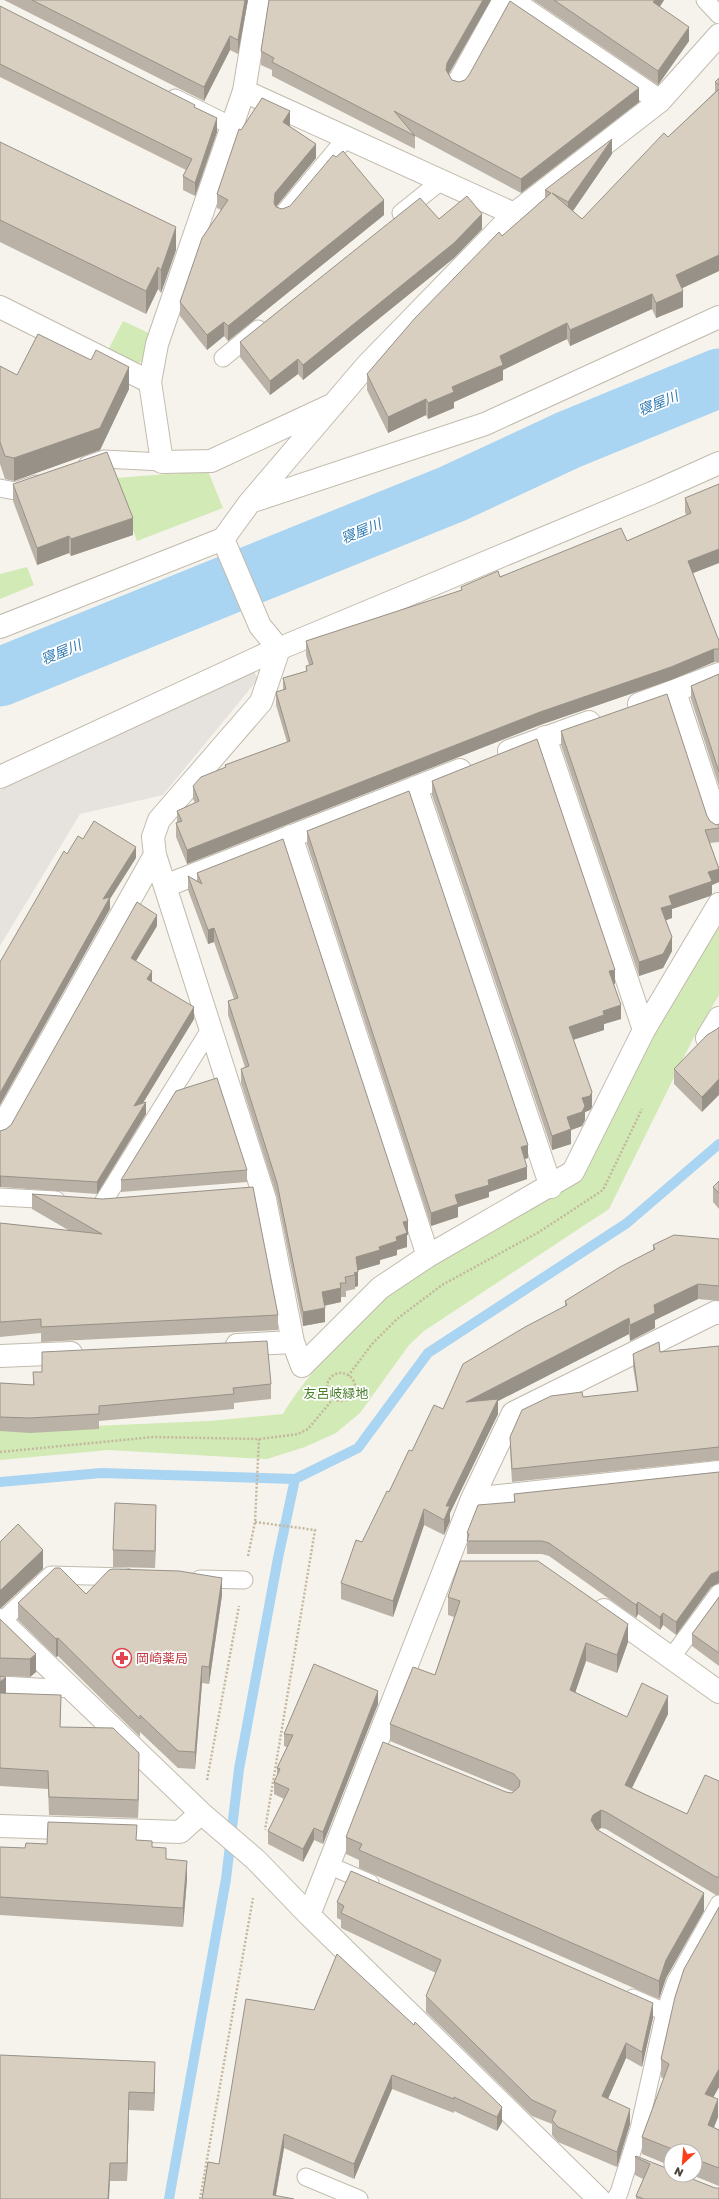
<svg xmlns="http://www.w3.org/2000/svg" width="719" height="2199" viewBox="0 0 719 2199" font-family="'Golos Text','Noto Sans JP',sans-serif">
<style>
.industrial{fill:#e6e2dd}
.green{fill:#d2eab5}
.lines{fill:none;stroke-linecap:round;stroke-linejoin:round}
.stream{stroke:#a9d4f2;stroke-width:10}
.river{stroke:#a9d4f2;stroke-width:59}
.lane-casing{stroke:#c2bbae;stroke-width:19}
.street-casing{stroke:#c2bbae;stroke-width:24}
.path{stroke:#c4b79f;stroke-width:2.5;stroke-dasharray:2 2;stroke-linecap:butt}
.lane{stroke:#fff;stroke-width:17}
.street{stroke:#fff;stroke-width:22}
.wall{fill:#bab2a6}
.shaded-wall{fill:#979187}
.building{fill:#d8cfc1;stroke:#979187}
.labels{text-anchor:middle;stroke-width:3.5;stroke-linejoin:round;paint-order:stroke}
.park-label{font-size:13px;fill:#4a7f2a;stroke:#fff}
.health-label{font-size:13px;fill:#be3a42;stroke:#fff;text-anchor:start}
.water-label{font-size:14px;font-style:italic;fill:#2e7ab2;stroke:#fff}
</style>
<rect width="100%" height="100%" fill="#f6f3ec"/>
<path class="industrial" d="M 253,670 L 258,679 L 163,795 L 80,814 L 0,946 L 0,790 Z"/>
<path class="green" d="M 123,321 L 153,335 L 148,359 L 134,365 L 107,352 Z
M 208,471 L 223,508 L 137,541 L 115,478 Z
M 27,567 L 34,585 L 0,599 L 0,574 Z
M 719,917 L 719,995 L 693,1039 L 609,1209 L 424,1331 L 409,1345 L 360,1413 L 336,1433 L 305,1447 L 267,1459 L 108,1450 L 0,1460 L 0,1430 L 209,1421 L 283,1414 C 311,1367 377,1297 424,1269 C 474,1239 526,1216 574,1182 L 679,983 Z"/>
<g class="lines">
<path class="stream" d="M 0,690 L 12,671
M 0,1482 L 101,1473 L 295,1479 L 358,1448 L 428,1353 L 627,1223 L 719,1144
M 169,2199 L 226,1879 L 239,1769 L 278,1558 L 295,1479"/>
<path class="river" d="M 0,677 L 452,494 L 568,440 L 719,378"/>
<defs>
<path id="lane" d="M 705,0 L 719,15
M 175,98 L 232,126
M 401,213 L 441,181
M 283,214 L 346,138
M 223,358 L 258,329
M 87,465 L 104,459 L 162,462
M 0,488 L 15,491 L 36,484
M 0,1197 L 56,1200
M 102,1204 L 211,1028
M 200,1579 L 244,1580
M 2,1621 L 51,1575 L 126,1577
M 671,1658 L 719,1593
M 0,1685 L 73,1689
M 328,1865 L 370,1883
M 633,1998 L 665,2012
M 306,2177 L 359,2199
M 615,2199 L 619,2193 L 639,2129 L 665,2012 L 675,1983 L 719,1904"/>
<path id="street" d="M 259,0 L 244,91 L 157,344 L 150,382 L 162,462 L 211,461 L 334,404
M 511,0 L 660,101
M 458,83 L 504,0
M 244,91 L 514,214
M 0,307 L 150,382
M 251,501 L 367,365 L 514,214 L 660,101 L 719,35
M 223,539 L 260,626 L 279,649 L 261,702 L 159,820 L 153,837 L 155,855 L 265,1199 L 293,1342 L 237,1345
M 0,627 L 223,539 L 250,502 L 485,424 L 719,317
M 675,692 L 719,826
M 639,704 L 719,674
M 545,737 L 644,1030
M 509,751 L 589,722
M 0,777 L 264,655 L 652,493 L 719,463
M 416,787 L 551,1187
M 291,836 L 428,1256
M 165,886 L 460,770
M 707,1038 L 719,1018
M 0,1130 L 155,855
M 293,1342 L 302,1366 L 380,1288 L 428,1256 L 573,1172 L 644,1030 L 719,904
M 0,1356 L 71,1353
M 472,1499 L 719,1472
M 604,1610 L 719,1692
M 0,1620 L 201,1813 L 256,1860 L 309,1915 L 599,2199
M 0,1826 L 180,1832 L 201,1813
M 309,1915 L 472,1499 L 513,1413 L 716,1312 L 719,1313"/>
</defs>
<use href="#lane" class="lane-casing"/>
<use href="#street" class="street-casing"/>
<path class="path" d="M327 1387a14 14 0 1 1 28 0a14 14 0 1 1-28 0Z
M 348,1376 L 372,1344 L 397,1319 L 442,1285 L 539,1232 L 603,1190 L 642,1109
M 0,1452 L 153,1437 L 259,1439 L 298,1434 L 308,1429 L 333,1399
M 255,1522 L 315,1530 L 265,1830
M 248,1556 L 255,1522 L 259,1439
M 207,1780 L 239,1606
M 200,2199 L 253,1898"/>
<use href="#lane" class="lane"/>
<use href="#street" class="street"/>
</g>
<path class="wall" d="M 0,0 L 248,0 L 238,54 L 230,50 L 204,101 L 4,0 Z
M 269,0 L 491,0 L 448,75 L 452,80 L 459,82 L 639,102 L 521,193 L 415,136 L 415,149 L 272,76 L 272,70 L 261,65 L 261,51 Z
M 533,0 L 664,0 L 660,7 L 689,41 L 658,85 Z
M 0,6 L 195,108 L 217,132 L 195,196 L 183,190 L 183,176 L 186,170 L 0,77 Z
M 719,78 L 719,271 L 682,288 L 683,307 L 656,318 L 652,309 L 570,346 L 567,339 L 503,370 L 503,380 L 454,402 L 454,408 L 428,419 L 426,415 L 388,433 L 367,390 L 367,374 L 502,236 L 545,198 L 545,190 L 612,154 L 573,211 L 582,219 L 715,92 L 715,82 Z
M 289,126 L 316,158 L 276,207 L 282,209 L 384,215 L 228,341 L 224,336 L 207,350 L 180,316 L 180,302 L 221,210 L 217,208 L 217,194 L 241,130 L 290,126 Z
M 0,142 L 176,250 L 161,293 L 158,289 L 146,314 L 0,242 Z
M 439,219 L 482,229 L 454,258 L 303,380 L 298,374 L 270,395 L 240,357 L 240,342 Z
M 0,366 L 17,375 L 129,389 L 100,450 L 14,481 L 5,479 L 0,464 Z
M 13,484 L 133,535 L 71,556 L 69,553 L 37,565 L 13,501 Z
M 719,484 L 719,563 L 693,573 L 719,641 L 719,662 L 714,662 L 671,680 L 540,725 L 187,864 L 176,837 L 176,823 L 177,822 L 177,811 L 195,803 L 193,799 L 193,786 L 225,768 L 225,765 L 287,742 L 276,705 L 276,692 L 283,690 L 283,678 L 306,671 L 306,666 L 309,665 L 306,655 L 306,641 L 461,591 L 461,587 L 627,541 L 686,515 L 685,512 L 685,498 Z
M 719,674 L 719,786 L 691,699 L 691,686 Z
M 561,731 L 707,816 L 710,821 L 716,825 L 719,824 L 719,842 L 710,843 L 719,868 L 719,882 L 712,885 L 712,894 L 710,896 L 672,909 L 672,918 L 666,920 L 672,951 L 663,968 L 639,976 L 561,745 Z
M 432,781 L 615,984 L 614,984 L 621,1019 L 604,1024 L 604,1030 L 573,1040 L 592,1107 L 590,1110 L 585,1112 L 585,1120 L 582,1126 L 571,1130 L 571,1144 L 552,1150 L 432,795 Z
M 307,831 L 528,1158 L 524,1159 L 527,1179 L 489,1192 L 489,1197 L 458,1207 L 458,1217 L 431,1226 L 307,844 Z
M 197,873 L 408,1235 L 407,1235 L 407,1247 L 397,1250 L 397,1255 L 380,1260 L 380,1264 L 358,1270 L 358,1286 L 355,1287 L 355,1289 L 346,1291 L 346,1297 L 341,1297 L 341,1302 L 324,1306 L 325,1322 L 303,1326 L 277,1197 L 241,1083 L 241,1069 L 245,1067 L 228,1015 L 228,1001 L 234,999 L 214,942 L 208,944 L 188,890 L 188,876 L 197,882 Z
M 157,926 L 136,961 L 152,982 L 194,1019 L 142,1103 L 146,1114 L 97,1194 L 1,1187 L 0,1131 L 6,1129 L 11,1125 Z
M 717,1029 L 702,1112 L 674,1084 L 674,1069 Z
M 247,1170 L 247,1182 L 121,1192 L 121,1180 Z
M 719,1170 L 719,1209 L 713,1202 L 713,1187 L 719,1181 Z
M 32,1194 L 278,1315 L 278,1330 L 41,1342 L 41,1333 L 0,1337 L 0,1223 L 70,1231 L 32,1209 Z
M 719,1239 L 719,1301 L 698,1299 L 655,1320 L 655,1328 L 630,1341 L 629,1334 L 498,1401 L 498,1414 L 450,1513 L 450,1521 L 444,1535 L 424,1525 L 393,1617 L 341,1599 L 341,1583 L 389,1492 L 412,1451 L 443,1409 L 565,1306 L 565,1301 L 653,1250 L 653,1245 Z
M 719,1346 L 719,1460 L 512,1482 L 510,1449 L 510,1437 L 583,1397 L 637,1391 L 633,1367 L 633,1354 Z
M 42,1352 L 271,1384 L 271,1399 L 234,1403 L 234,1409 L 99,1421 L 99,1429 L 30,1433 L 0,1431 L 0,1383 L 33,1385 L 33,1372 L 42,1372 Z
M 719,1472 L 719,1583 L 711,1587 L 676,1635 L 663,1625 L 660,1630 L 638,1614 L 636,1618 L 549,1556 L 542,1554 L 467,1554 L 467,1533 L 514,1502 L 514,1494 Z
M 156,1522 L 155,1568 L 113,1567 L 113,1550 Z
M 86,1594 L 222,1595 L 209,1684 L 202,1683 L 195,1769 L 178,1768 L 140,1732 L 140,1737 L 58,1656 L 56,1657 L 18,1620 L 18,1603 Z
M 448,1597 L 628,1642 L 617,1673 L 586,1661 L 575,1692 L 627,1717 L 668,1714 L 632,1788 L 687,1814 L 719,1781 L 719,1895 L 716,1895 L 606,1829 L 601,1828 L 598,1830 L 704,1911 L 666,1978 L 659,1999 L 359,1868 L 359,1860 L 346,1854 L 346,1837 L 506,1792 L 512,1793 L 514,1792 L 390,1741 L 390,1724 L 435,1675 L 454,1617 L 448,1615 Z
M 719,1597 L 719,1666 L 692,1646 L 692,1634 Z
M 0,1619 L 36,1654 L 36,1672 L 30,1677 L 1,1676 L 6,1693 L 61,1713 L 60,1727 L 139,1771 L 138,1818 L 49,1815 L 48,1789 L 0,1786 Z
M 378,1704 L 323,1844 L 314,1840 L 303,1862 L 268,1844 L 268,1831 L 284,1799 L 274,1794 L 274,1782 L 277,1776 L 277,1768 L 287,1747 L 284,1746 L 284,1734 Z
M 137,1840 L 152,1847 L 166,1859 L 187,1879 L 183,1927 L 0,1915 L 0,1847 L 25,1848 L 47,1844 Z
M 337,1902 L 653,2018 L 642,2067 L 626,2058 L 608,2099 L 630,2124 L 617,2167 L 558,2142 L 552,2135 L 552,2124 L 532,2116 L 426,2012 L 426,1996 L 436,1973 L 341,1928 L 341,1920 L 337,1918 Z
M 719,1907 L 719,2087 L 713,2097 L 718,2117 L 714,2127 L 719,2130 L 719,2186 L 692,2175 L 695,2175 L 695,2151 L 671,2151 L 671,2166 L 642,2154 L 642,2137 L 664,2079 L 661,2077 L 661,2059 Z
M 337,1954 L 502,2122 L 497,2131 L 454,2111 L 454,2113 L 392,2089 L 354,2179 L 284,2148 L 276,2195 L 202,2199 L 219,2164 L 314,2010 Z
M 0,2055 L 155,2080 L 154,2111 L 129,2110 L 127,2181 L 110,2181 L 109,2199 L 0,2199 Z
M 635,2157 L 715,2188 L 719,2199 L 636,2199 L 636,2196 L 643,2179 L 635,2175 Z"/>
<path class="shaded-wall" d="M 245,0 L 248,0 L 238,54 L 238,40 Z
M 483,0 L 491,0 L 447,77 L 446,70 L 447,63 Z
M 655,0 L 664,0 L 653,16 L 653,2 Z
M 689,27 L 689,41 L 658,85 L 658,71 Z
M 230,36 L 230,50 L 204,101 L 204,87 Z
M 639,88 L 639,102 L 521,193 L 521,179 Z
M 290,111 L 290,126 L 283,137 L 283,122 Z
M 217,118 L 217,132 L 195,196 L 195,183 Z
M 612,139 L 612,154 L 568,218 L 568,202 Z
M 316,144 L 316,158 L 275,208 L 274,203 L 275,193 Z
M 384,200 L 384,215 L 228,341 L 228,326 Z
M 482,214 L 482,229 L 454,258 L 303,380 L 303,365 Z
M 176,227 L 176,250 L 161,293 L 161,270 Z
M 719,255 L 719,271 L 676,291 L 676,275 Z
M 158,267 L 158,289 L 146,314 L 146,291 Z
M 683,291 L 683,307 L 656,318 L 656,303 Z
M 652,294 L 652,309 L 570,346 L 570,330 Z
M 224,322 L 224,336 L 207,350 L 207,335 Z
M 567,323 L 567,339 L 503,370 L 503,380 L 454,402 L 454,408 L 428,419 L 428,403 L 452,387 L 500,356 Z
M 298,359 L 298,374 L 270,395 L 270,381 Z
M 129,367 L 129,389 L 100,450 L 14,481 L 14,458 Z
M 426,399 L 426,415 L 388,433 L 388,417 Z
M 133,518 L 133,535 L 71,556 L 71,539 Z
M 69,536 L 69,553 L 37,565 L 37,548 Z
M 719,549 L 719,563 L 688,575 L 688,561 Z
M 714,649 L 714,662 L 671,680 L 540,725 L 187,864 L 187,850 L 540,712 Z
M 136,847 L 136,858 L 110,899 L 110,909 L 0,1105 L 0,1093 L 103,899 Z
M 719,869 L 719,882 L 712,885 L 712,894 L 710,896 L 672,909 L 672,918 L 661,922 L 661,908 L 669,896 L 708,872 Z
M 157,915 L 157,926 L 131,969 L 131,958 Z
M 214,928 L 214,942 L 208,944 L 208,930 Z
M 672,937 L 672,951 L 663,968 L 639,976 L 639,962 Z
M 615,970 L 615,984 L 609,986 L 609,971 Z
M 152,971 L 152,983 L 147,979 Z
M 621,1005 L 621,1019 L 604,1024 L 604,1030 L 569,1041 L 569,1027 L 603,1011 Z
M 194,1007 L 194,1019 L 134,1118 L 134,1106 Z
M 719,1079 L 719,1095 L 702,1112 L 702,1097 Z
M 592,1092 L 592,1107 L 590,1110 L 585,1112 L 585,1120 L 582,1126 L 571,1130 L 571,1144 L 552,1150 L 552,1136 L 582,1098 Z
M 146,1102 L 146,1114 L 97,1194 L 97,1182 Z
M 528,1145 L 528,1158 L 521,1160 L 521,1147 Z
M 527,1167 L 527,1179 L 489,1192 L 489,1197 L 458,1207 L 458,1217 L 431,1226 L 431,1213 L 455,1195 L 488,1180 Z
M 1,1175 L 1,1187 L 0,1187 L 0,1176 Z
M 408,1221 L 408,1235 L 407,1235 L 407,1247 L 397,1250 L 397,1255 L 380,1260 L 380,1264 L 356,1271 L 356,1257 L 379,1247 L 396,1237 L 403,1222 Z
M 358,1272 L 358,1286 L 355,1287 L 355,1275 L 354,1273 Z
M 698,1284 L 698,1299 L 655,1320 L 655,1328 L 630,1341 L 630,1325 L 654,1305 Z
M 341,1288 L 341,1302 L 322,1306 L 322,1292 Z
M 325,1308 L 325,1322 L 303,1326 L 303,1312 Z
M 629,1318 L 629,1334 L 498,1401 L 498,1414 L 450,1513 L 450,1521 L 444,1535 L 444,1520 L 446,1506 L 466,1402 Z
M 156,1505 L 156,1522 L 155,1568 L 155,1551 Z
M 424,1509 L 424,1525 L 393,1617 L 393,1601 Z
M 43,1550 L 43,1569 L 1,1608 L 0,1608 L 0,1590 Z
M 719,1571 L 719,1583 L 711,1587 L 676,1635 L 676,1622 L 711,1574 Z
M 222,1578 L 222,1595 L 209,1684 L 209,1667 Z
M 638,1602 L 638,1614 L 636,1618 L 636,1605 Z
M 663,1613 L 663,1625 L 660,1630 L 660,1617 Z
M 628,1624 L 628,1642 L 617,1673 L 617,1655 Z
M 58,1638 L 58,1656 L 56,1657 L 56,1639 Z
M 586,1643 L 586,1661 L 570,1708 L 570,1690 Z
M 36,1654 L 36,1672 L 30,1677 L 30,1659 Z
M 202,1666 L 202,1683 L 195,1769 L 195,1752 Z
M 6,1677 L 6,1695 L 0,1700 L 0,1682 Z
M 378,1691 L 378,1704 L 323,1844 L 323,1832 Z
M 668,1696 L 668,1714 L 625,1802 L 625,1785 Z
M 139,1753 L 139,1771 L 138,1818 L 138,1800 Z
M 601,1810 L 601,1828 L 593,1833 L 591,1820 L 593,1815 Z
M 314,1828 L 314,1840 L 303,1862 L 303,1849 Z
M 187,1861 L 187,1879 L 183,1927 L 183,1908 Z
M 704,1893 L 704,1911 L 666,1978 L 659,1999 L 659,1981 L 666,1960 Z
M 653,2003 L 653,2018 L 642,2067 L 642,2052 Z
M 626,2043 L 626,2058 L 602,2112 L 602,2096 Z
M 155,2062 L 155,2080 L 154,2111 L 154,2093 Z
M 719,2069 L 719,2087 L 705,2112 L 705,2094 Z
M 392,2075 L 392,2089 L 354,2179 L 354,2164 Z
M 129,2092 L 129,2110 L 127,2181 L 127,2163 Z
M 718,2099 L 718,2117 L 708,2142 L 708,2125 Z
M 502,2107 L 502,2122 L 497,2131 L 497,2117 Z
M 630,2109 L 630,2124 L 617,2167 L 617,2152 Z
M 284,2134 L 284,2148 L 275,2199 L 273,2195 Z
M 110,2163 L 109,2199 L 108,2199 Z"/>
<path class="building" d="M 32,0 L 245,0 L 238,40 L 230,36 L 204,87 Z
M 269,0 L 483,0 L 447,63 L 446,70 L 452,80 L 459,82 L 465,80 L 469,75 L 510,1 L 639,88 L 521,179 L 394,111 L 415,136 L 272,62 L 274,58 L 261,51 Z
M 554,0 L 655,0 L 653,2 L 689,27 L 658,71 Z
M 0,6 L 195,105 L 194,107 L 217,118 L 195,183 L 183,176 L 192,159 L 0,64 Z
M 719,78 L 719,85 L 715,82 Z
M 719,89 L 719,255 L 676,275 L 683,291 L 656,303 L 652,294 L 570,330 L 567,323 L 500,356 L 503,365 L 452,387 L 454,392 L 428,403 L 426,399 L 388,417 L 367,374 L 415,318 L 499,232 L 502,236 L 551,193 L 545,190 L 612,139 L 568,202 L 552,193 L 582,219 L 664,133 L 668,137 Z
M 262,98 L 290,111 L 283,122 L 316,144 L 275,193 L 274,203 L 276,207 L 282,209 L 290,206 L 333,155 L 336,157 L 343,151 L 384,200 L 228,326 L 224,322 L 207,335 L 180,302 L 202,238 L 228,200 L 217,194 L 239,129 L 241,130 Z
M 0,142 L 176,227 L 161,270 L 158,267 L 146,291 L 0,220 Z
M 467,196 L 482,214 L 454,243 L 303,365 L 298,359 L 270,381 L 240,342 L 420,198 L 439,219 Z
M 38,334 L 91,360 L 96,350 L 129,367 L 100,428 L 14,458 L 5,456 L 0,442 L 0,366 L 17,375 Z
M 107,452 L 133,518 L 71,539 L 69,536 L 37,548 L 13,484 Z
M 719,484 L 719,549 L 688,561 L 719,641 L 719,649 L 714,649 L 671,667 L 540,712 L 187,850 L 176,823 L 182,821 L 177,811 L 199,801 L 193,786 L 201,777 L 226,767 L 225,765 L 290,741 L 276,692 L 286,689 L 283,678 L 307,671 L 306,666 L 313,664 L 306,641 L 462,590 L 461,587 L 498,571 L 500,577 L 621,528 L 627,541 L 691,513 L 685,498 Z
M 719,674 L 719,772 L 691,686 Z
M 667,694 L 707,816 L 710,821 L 716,825 L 719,824 L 719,828 L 705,830 L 719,869 L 708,872 L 712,881 L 710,882 L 669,896 L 672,905 L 661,908 L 672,937 L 663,954 L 639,962 L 561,731 Z
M 537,739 L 615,970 L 609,971 L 621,1005 L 603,1011 L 604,1015 L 569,1027 L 592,1092 L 590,1096 L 582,1098 L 585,1106 L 582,1112 L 567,1117 L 571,1129 L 552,1136 L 432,781 Z
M 409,791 L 528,1145 L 521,1147 L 527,1167 L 488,1180 L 489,1185 L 455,1195 L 458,1204 L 431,1213 L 307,831 Z
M 94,821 L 136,847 L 103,899 L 110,897 L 0,1093 L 0,962 L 64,851 L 67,854 L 78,836 L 83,839 Z
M 283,839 L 408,1221 L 403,1222 L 407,1233 L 396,1237 L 397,1241 L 379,1247 L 380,1250 L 356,1257 L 358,1272 L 354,1273 L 355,1275 L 345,1277 L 346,1283 L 340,1283 L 341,1288 L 322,1292 L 325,1308 L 303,1312 L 277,1183 L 241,1069 L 249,1066 L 228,1001 L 238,998 L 214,928 L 208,930 L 188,876 L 202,884 L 197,873 Z
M 137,902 L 157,915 L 131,958 L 152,971 L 147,979 L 194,1007 L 134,1106 L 146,1102 L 97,1182 L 0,1176 L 0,1131 L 6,1129 L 11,1125 Z
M 719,1027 L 719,1079 L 702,1097 L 674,1069 L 707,1035 L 717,1029 Z
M 217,1078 L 247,1170 L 121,1180 L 176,1091 Z
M 719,1181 L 719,1193 L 713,1187 Z
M 253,1187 L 278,1315 L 41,1327 L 41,1319 L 0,1322 L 0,1223 L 102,1234 L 32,1194 L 103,1199 Z
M 674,1235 L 719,1239 L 719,1286 L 698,1284 L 654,1305 L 655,1313 L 630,1325 L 629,1318 L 466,1402 L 498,1399 L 446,1506 L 450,1506 L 444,1520 L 424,1509 L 393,1601 L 341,1583 L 356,1540 L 362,1542 L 387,1491 L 389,1492 L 409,1450 L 412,1451 L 434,1405 L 443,1409 L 463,1364 L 525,1327 L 567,1305 L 565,1301 L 620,1267 L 655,1249 L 653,1245 Z
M 267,1341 L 271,1384 L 233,1388 L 234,1394 L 99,1406 L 99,1414 L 30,1418 L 0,1417 L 0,1383 L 34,1385 L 33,1372 L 42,1372 L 42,1352 Z
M 659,1342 L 660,1352 L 719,1346 L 719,1447 L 512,1469 L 510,1437 L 522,1410 L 551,1396 L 582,1392 L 583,1397 L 638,1391 L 633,1354 Z
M 719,1472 L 719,1571 L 711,1574 L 676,1622 L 663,1613 L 660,1617 L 638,1602 L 636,1605 L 549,1543 L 542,1541 L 467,1541 L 469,1534 L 467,1533 L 478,1505 L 515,1502 L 514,1494 Z
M 115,1503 L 156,1505 L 155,1551 L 113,1550 Z
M 18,1524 L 43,1550 L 1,1590 L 0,1590 L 0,1542 Z
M 460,1561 L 538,1561 L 628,1624 L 617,1655 L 586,1643 L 570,1690 L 627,1717 L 642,1683 L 668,1696 L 625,1785 L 687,1814 L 705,1775 L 719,1781 L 719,1877 L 716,1877 L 606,1812 L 601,1810 L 593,1815 L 591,1820 L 596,1829 L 704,1893 L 666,1960 L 659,1981 L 359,1850 L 362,1844 L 346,1837 L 383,1742 L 506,1792 L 512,1793 L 519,1787 L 520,1781 L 514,1774 L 390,1724 L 413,1667 L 435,1675 L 460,1601 L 448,1597 Z
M 55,1568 L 60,1568 L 86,1594 L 109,1570 L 113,1569 L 179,1571 L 222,1578 L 209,1667 L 202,1666 L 195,1752 L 178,1751 L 140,1715 L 140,1719 L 58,1638 L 56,1639 L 18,1603 Z
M 719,1597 L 719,1653 L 692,1634 Z
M 0,1619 L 36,1654 L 30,1659 L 0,1658 Z
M 314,1664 L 378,1691 L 323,1832 L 314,1828 L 303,1849 L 268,1831 L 289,1789 L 274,1782 L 280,1769 L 277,1768 L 293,1735 L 284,1734 Z
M 0,1676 L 6,1677 L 0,1682 Z
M 0,1693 L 61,1695 L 60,1727 L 113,1728 L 139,1753 L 138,1800 L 49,1797 L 48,1771 L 0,1768 Z
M 48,1822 L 137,1825 L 136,1840 L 152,1841 L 152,1847 L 166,1848 L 166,1859 L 187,1861 L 183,1908 L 0,1897 L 0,1847 L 25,1848 L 26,1843 L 47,1844 Z
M 351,1871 L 653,2003 L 642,2052 L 626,2043 L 602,2096 L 630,2109 L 617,2152 L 558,2127 L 552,2120 L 556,2111 L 532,2100 L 426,1996 L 441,1960 L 341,1913 L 344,1906 L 337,1902 Z
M 719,1907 L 719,2069 L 705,2094 L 718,2099 L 708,2125 L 719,2130 L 719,2168 L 695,2159 L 695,2151 L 677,2151 L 642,2137 L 669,2064 L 661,2059 L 675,1997 L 684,1969 Z
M 337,1954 L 414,2025 L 415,2022 L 502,2107 L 497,2117 L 454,2097 L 454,2099 L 392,2075 L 354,2164 L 284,2134 L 273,2195 L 294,2199 L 202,2199 L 208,2162 L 219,2164 L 246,1999 L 314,2010 Z
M 0,2055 L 155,2062 L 154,2093 L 129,2092 L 127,2163 L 110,2163 L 108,2199 L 0,2199 Z
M 636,2156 L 671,2170 L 671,2175 L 682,2175 L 715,2188 L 719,2188 L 719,2199 L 644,2199 L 636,2196 L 650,2164 L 635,2157 Z"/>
<defs>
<symbol id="pharmacy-ring" viewBox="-11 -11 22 22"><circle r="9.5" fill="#fff" stroke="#e0444e" stroke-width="1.5"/><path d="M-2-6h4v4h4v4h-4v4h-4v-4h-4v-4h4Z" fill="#e0444e"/></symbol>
</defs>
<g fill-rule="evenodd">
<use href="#pharmacy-ring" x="111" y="1647" width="22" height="22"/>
</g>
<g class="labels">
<g class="park-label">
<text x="336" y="1398">友呂岐緑地</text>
</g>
<g class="health-label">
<text x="136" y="1663">岡崎薬局</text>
</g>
<g class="water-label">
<text transform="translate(658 403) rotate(-22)" y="5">寝屋川</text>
<text transform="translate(361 531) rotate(-22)" y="5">寝屋川</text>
<text transform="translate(61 652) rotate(-22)" y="5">寝屋川</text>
</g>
</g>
<g transform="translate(683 2163) rotate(206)"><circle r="19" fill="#ffffff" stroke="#b7b4b0"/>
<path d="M0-3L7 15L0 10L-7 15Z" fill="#fc3f1d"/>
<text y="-6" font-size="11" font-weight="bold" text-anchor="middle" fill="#4b4439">N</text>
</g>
</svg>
